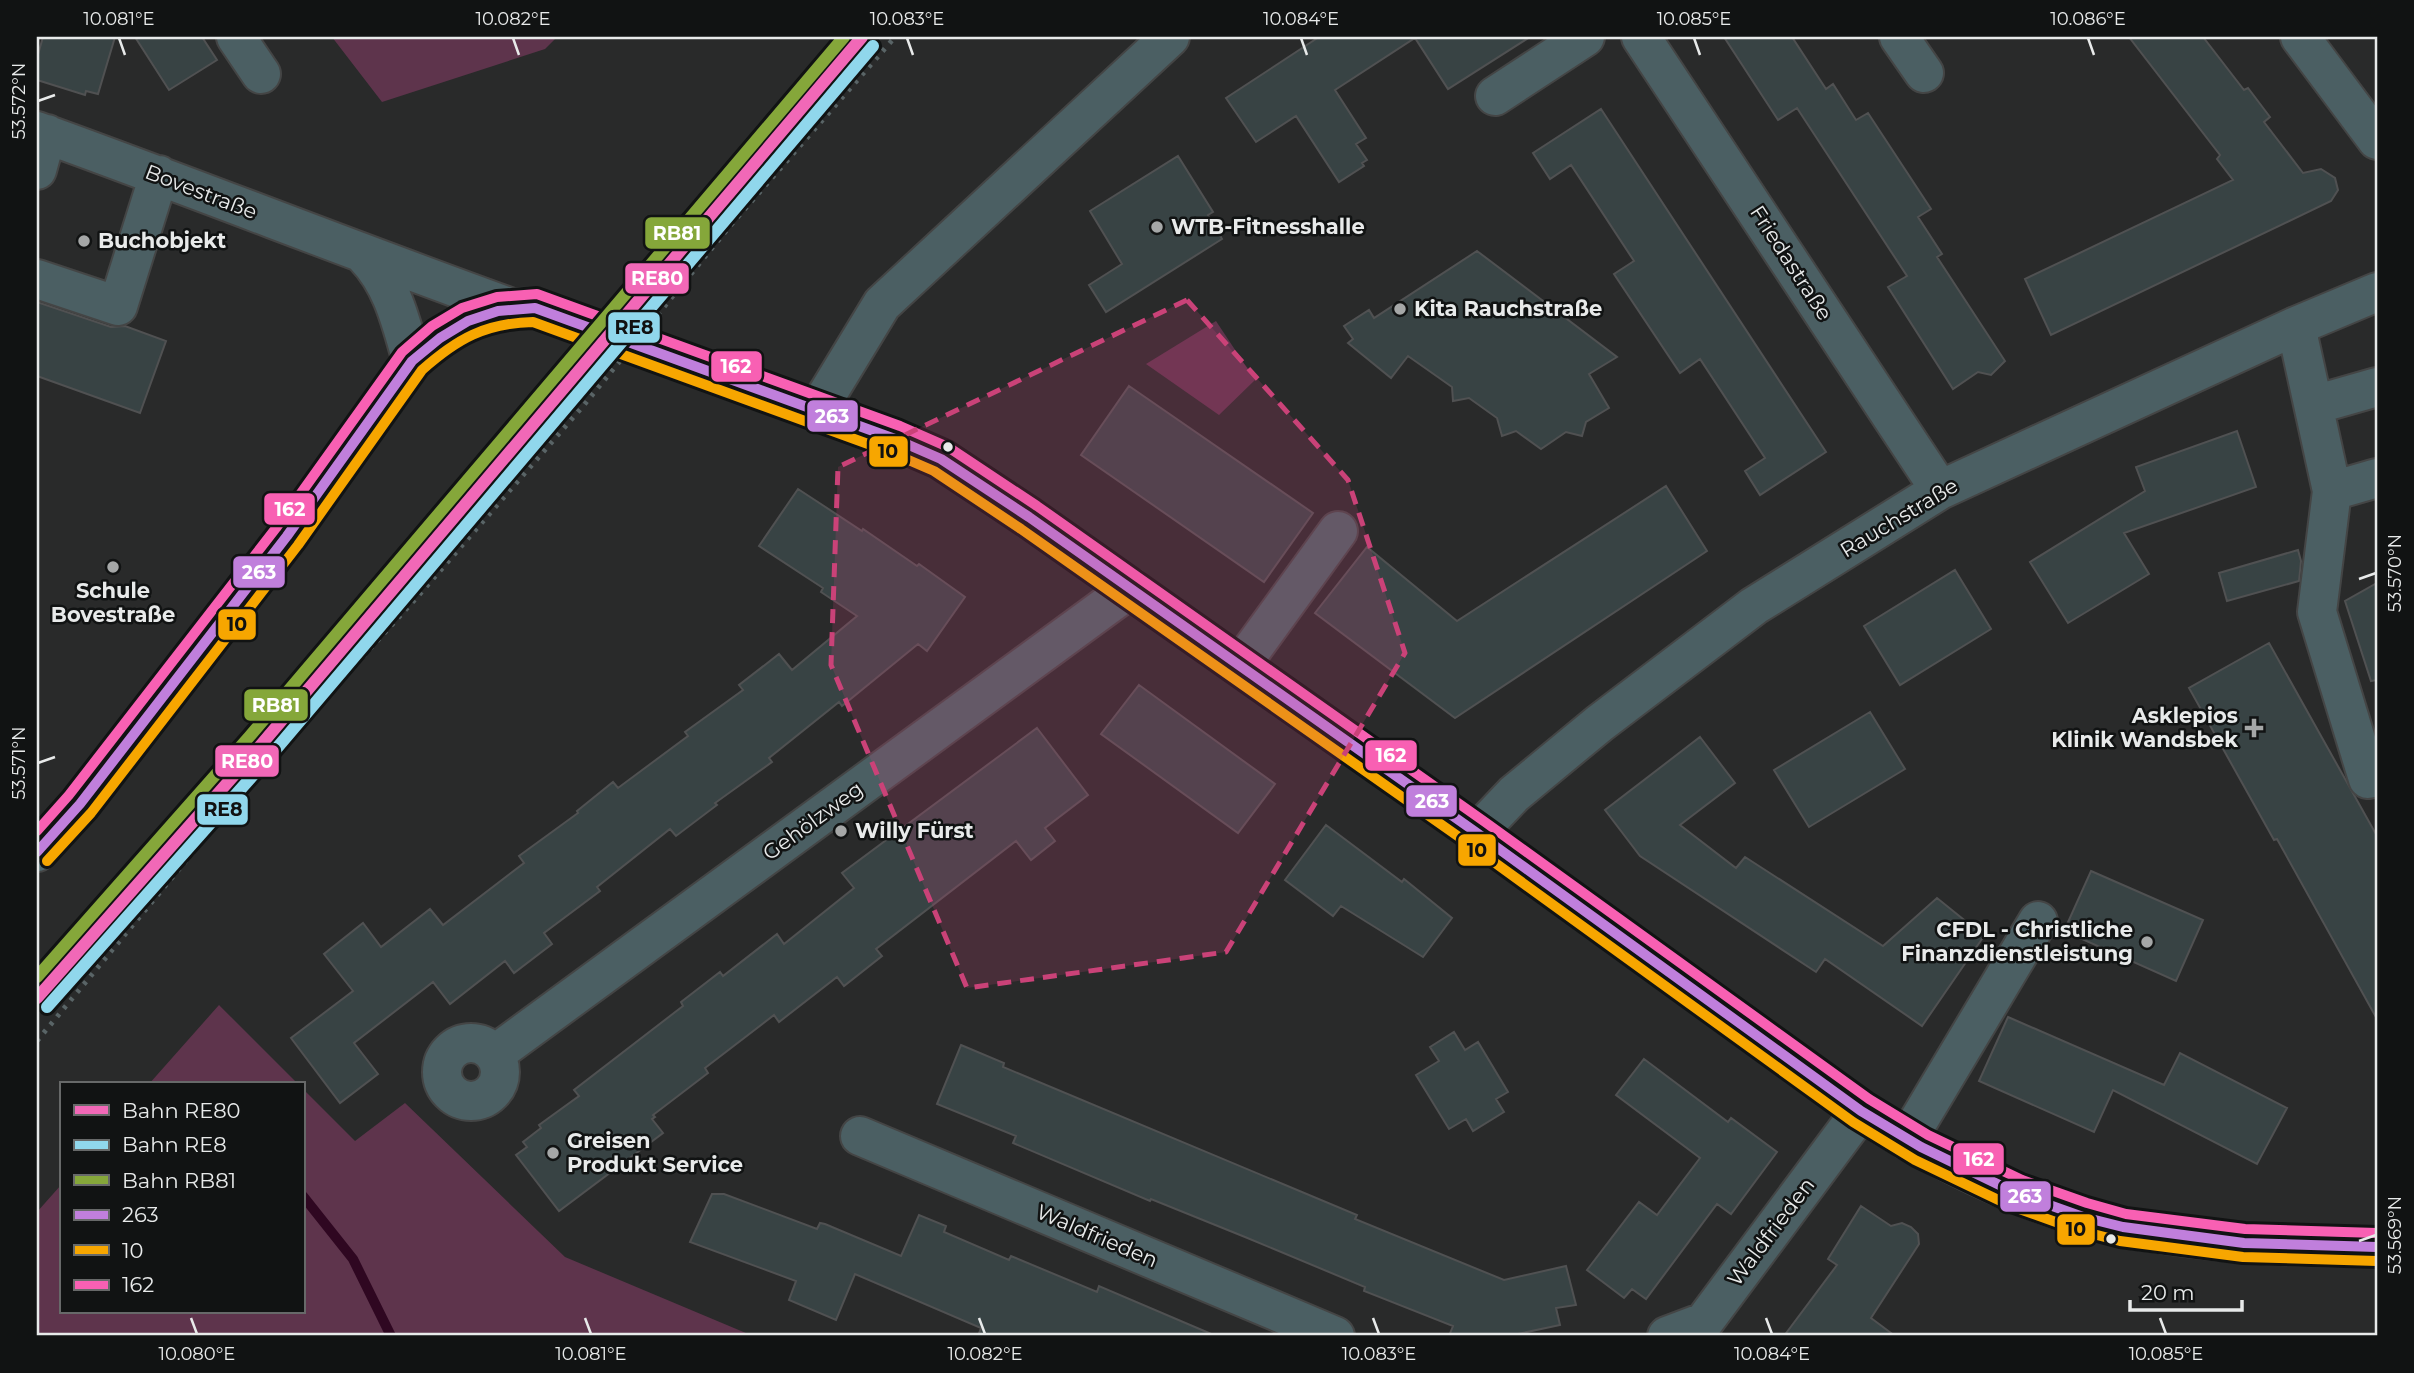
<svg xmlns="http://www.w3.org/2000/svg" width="2414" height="1373" viewBox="0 0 2414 1373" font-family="Montserrat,sans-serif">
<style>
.green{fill:#5e344c}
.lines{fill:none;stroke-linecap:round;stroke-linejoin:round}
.stream{stroke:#2f0721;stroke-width:10}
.building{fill:#384344;stroke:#505152;stroke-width:2}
.minor-casing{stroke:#444545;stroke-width:42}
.major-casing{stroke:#444545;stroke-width:42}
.minor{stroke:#4b5f63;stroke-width:38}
.major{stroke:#506b71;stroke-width:38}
.rail{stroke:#596466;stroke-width:5;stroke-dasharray:3.5 7;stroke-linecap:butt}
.bus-1-casing{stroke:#111313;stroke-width:16}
.bus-2-casing{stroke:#111313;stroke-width:16}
.bus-3-casing{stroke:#111313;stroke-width:16}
.bus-1{stroke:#c07fdc;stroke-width:10}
.bus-2{stroke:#f7a600;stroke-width:10}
.bus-3{stroke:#f860b3;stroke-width:10}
.rail-1-casing{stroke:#111313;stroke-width:18}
.rail-2-casing{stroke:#111313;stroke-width:18}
.rail-3-casing{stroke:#111313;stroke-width:18}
.rail-1{stroke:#f168b7;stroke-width:12}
.rail-2{stroke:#90d7ec;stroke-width:12}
.rail-3{stroke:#85a73a;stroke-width:12}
.marked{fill:#ca4278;fill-opacity:0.2;stroke:#ca4278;stroke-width:5;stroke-dasharray:14 9;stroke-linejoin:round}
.ticks{fill:none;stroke:#e8eaea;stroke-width:2.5}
.poi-dot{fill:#a5a7a7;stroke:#111313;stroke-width:2.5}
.bus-dot{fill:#e8eaea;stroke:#111313;stroke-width:2.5}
.labels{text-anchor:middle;stroke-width:5;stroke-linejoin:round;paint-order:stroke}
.street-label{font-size:21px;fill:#e8eaea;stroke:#111313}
.poi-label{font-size:21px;font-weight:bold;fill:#e8eaea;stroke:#111313;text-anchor:start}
.line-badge{stroke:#111313;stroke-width:2.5}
.badge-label{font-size:19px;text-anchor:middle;font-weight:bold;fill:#fff}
.pale-badge-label{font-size:19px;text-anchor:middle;font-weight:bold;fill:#111}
.neatline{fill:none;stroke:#e8eaea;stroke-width:2.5}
.ticks-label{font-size:18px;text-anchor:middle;fill:#e8eaea}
</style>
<rect width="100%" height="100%" fill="#292a2a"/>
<path class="green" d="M 332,37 L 557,37 L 545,49 L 382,102 Z
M 1216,321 L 1255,380 L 1219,415 L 1146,364 Z
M 219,1005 L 298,1084 L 149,1084 Z
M 303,1089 L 355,1141 L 405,1103 L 565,1257 L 753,1336 L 37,1336 L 37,1212 L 61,1185 L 61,1312 L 303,1312 Z"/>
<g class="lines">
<path class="stream" d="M 303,1196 L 353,1259 L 391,1336"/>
</g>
<path class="building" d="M 43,37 L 115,37 L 98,94 L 86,91 L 85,95 L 37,80 L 37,58 Z
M 135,37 L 202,37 L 217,60 L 169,90 Z
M 1319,37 L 1530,37 L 1448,89 L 1415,38 L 1335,90 L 1366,138 L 1356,144 L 1367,160 L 1362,163 L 1364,166 L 1339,182 L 1296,116 L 1256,142 L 1226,98 Z
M 1724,37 L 1792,37 L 1826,89 L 1833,84 L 1856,120 L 1868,113 L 1931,209 L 1918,217 L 1942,254 L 1937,257 L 2005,361 L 1991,375 L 1978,372 L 1953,389 L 1888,287 L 1907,276 L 1797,108 L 1778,120 Z
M 2129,37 L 2203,37 L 2244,90 L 2248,88 L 2270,117 L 2264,122 L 2303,173 L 2321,169 L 2335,178 L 2338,190 L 2331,201 L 2051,335 L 2025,279 L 2233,180 L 2217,159 L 2220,155 Z
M 1601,109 L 1826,452 L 1760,495 L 1745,471 L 1765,458 L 1700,359 L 1680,373 L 1614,274 L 1634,261 L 1571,165 L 1550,179 L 1533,153 Z
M 1178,156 L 1213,212 L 1208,215 L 1222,239 L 1106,312 L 1089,285 L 1122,264 L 1090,211 Z
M 1477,251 L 1617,357 L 1589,374 L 1609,408 L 1586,422 L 1582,436 L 1566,432 L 1541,449 L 1516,431 L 1502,436 L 1497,418 L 1469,398 L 1453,401 L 1452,387 L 1408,356 L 1391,378 L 1348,343 L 1353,339 L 1344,326 L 1369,310 L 1374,318 Z
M 37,302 L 111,327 L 125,326 L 166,341 L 140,413 L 37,376 Z
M 1129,386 L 1313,513 L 1264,582 L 1081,455 Z
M 2237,431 L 2256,487 L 2124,533 L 2149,574 L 2068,623 L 2030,562 L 2145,491 L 2136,467 Z
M 1666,486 L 1707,551 L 1455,718 L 1315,613 L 1367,547 L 1457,621 Z
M 798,489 L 862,531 L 863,529 L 917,566 L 919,564 L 965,597 L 927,651 L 918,644 L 842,706 L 839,702 L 769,758 L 772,762 L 715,803 L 717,805 L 676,836 L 670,829 L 597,887 L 600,891 L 544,933 L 552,944 L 514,973 L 505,961 L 450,1004 L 433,982 L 354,1043 L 378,1074 L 340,1103 L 291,1038 L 353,991 L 324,954 L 363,923 L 381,947 L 430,909 L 443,925 L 524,863 L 519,856 L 578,813 L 577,811 L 613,782 L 618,788 L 688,736 L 685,732 L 743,690 L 739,685 L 779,654 L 792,670 L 857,616 L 821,592 L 823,588 L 759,546 Z
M 2298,550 L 2301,561 L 2299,581 L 2227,601 L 2219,573 Z
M 1955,570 L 1991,629 L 1900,685 L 1864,626 Z
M 2377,583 L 2377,680 L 2371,681 L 2345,601 Z
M 2269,643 L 2377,836 L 2377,1019 L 2277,839 L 2274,840 L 2189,688 Z
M 1139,685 L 1275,784 L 1238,833 L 1101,734 Z
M 1870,712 L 1905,769 L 1809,827 L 1774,770 Z
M 1037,728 L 1088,795 L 1045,828 L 1055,841 L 1031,860 L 1016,841 L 876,949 L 882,956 L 844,986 L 837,977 L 779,1022 L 774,1015 L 705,1068 L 708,1073 L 653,1115 L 655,1117 L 652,1119 L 663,1133 L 559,1211 L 516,1155 L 527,1147 L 523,1142 L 541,1128 L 539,1125 L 579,1096 L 574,1090 L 683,1006 L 681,1002 L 720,972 L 723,976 L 777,934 L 784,944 L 854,888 L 842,873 Z
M 1700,737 L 1735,783 L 1680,825 L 1736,868 L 1745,857 L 1883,946 L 1937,898 L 1984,936 L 1922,1026 L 1825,959 L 1816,972 L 1640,856 L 1605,810 Z
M 1326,825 L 1402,882 L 1404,879 L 1452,918 L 1423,957 L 1341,906 L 1333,916 L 1285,880 Z
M 2091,871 L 2203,920 L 2176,981 L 2064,931 Z
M 2008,1017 L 2164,1085 L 2180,1053 L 2287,1108 L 2257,1164 L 2113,1090 L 2094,1132 L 1979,1081 Z
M 1454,1032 L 1465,1050 L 1478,1042 L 1508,1092 L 1496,1099 L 1504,1112 L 1473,1131 L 1466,1119 L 1449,1129 L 1416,1075 L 1439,1061 L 1430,1047 Z
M 961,1045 L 1004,1063 L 1003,1067 L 1357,1215 L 1355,1219 L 1504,1280 L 1566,1266 L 1576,1305 L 1556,1308 L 1560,1325 L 1508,1336 L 1449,1336 L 1453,1326 L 1364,1291 L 1365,1287 L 1245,1237 L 1151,1199 L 1150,1201 L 1013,1143 L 1016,1136 L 937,1104 Z
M 1644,1059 L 1728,1122 L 1731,1118 L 1777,1152 L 1731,1214 L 1717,1204 L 1646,1299 L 1632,1289 L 1624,1298 L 1587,1270 L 1639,1202 L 1657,1215 L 1700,1158 L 1616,1095 Z
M 712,1194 L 724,1194 L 817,1229 L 820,1223 L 825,1224 L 901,1256 L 919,1215 L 946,1226 L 944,1232 L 1009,1260 L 1011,1256 L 1097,1292 L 1099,1286 L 1216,1336 L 978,1336 L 981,1328 L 855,1274 L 836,1320 L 789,1300 L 796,1281 L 690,1242 Z
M 1861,1206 L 1891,1226 L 1902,1223 L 1911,1227 L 1918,1234 L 1919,1244 L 1871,1318 L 1895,1336 L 1784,1336 L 1837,1265 L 1828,1259 Z"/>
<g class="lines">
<defs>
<path id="minor" d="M 236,37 L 261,74
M 1641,37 L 1940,490
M 1899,37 L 1924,73
M 2300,37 L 2377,140
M 1495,96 L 1585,37
M 37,131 C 195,188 351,250 509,307
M 37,170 L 47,134
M 365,256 C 393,285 401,323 412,361
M 37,279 L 118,306 L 159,175
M 2296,326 L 2332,491 L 2317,612 L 2368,779 L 2377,777
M 2314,405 L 2377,387
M 817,411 L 882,304 L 1170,37
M 2332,491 L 2377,478
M 1240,666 L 1338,531
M 1477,833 L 1514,794 L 1600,723 L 1754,606 L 1940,490 L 2296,326 L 2377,292
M442 1072a29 29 0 1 1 58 0a29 29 0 1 1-58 0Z
M 495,1054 L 1131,588
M 860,1136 L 1335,1336
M 1907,1140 L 2038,921
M 1667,1336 L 1704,1322 L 1861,1111"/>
<path id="major" d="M 37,852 L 80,804 L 287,536 L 412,361 C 450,326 481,306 535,308 L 895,439 L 941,459 L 1029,517 L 1477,833 L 1861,1111 C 1940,1162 2025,1204 2117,1226 C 2133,1230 2149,1231 2165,1234 C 2236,1245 2305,1247 2377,1247"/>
</defs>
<use href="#minor" class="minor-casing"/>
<use href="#major" class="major-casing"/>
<use href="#minor" class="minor"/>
<use href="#major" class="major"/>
<path class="rail" d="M 37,1041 L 275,753 L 419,595 L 584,405 L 730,226 L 895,37"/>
<defs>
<path id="bus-1" d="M 37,852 L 80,804 L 287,536 L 412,361 L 440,338 L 468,321 L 498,311 L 535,308 L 895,439 L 941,459 L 1029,517 L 1477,833 L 1861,1111 L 1921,1147 L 2016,1193 L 2083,1217 L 2123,1227 L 2244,1243 L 2377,1247"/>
<path id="bus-2" d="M 47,861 L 91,813 L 298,545 L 422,370 C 457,339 485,323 533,322 L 890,452 L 934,471 L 1021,529 L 1469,844 L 1853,1122 L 1915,1160 L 2011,1206 L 2078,1230 L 2120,1241 L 2243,1257 L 2377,1261"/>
<path id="bus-3" d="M 37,831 L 69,795 L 276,528 L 402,352 L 432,326 L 462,308 L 497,297 L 537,294 L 900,426 L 948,447 L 1037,506 L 1485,822 L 1869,1099 L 1928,1135 L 2022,1180 L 2087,1203 L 2126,1214 L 2245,1229 L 2377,1233"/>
</defs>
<use href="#bus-1" class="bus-1-casing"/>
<use href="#bus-2" class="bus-2-casing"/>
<use href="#bus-3" class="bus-3-casing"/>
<use href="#bus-1" class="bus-1"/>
<use href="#bus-2" class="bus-2"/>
<use href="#bus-3" class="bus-3"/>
<defs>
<path id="rail-1" d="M 37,998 L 260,746 L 862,37"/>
<path id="rail-2" d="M 47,1007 L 271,755 L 873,46"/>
<path id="rail-3" d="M 37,977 L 249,737 L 844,37"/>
</defs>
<use href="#rail-1" class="rail-1-casing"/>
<use href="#rail-2" class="rail-2-casing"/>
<use href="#rail-3" class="rail-3-casing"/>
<use href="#rail-1" class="rail-1"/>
<use href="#rail-2" class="rail-2"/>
<use href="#rail-3" class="rail-3"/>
</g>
<path class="marked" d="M 1187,300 L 1348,480 L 1405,653 L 1226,952 L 967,988 L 831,665 L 838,467 Z"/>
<path class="ticks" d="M 119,38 L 125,55M 513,38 L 519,55M 907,38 L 913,55M 1301,38 L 1307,55M 1694,38 L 1700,55M 2088,38 L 2094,55M 38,101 L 55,95M 2359,579 L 2376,573M 38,763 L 55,757M 2359,1241 L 2376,1235M 191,1318 L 197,1334M 585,1318 L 591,1334M 979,1318 L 985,1334M 1373,1318 L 1379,1334M 1766,1318 L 1772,1334M 2160,1318 L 2166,1334"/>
<g class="poi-dot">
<circle cx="1157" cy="227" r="7"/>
<circle cx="84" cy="241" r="7"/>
<circle cx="1400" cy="309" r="7"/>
<circle cx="113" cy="567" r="7"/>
<path d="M2250.5 717.5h7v7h7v7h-7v7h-7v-7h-7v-7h7z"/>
<circle cx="841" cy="831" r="7"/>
<circle cx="2147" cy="942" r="7"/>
<circle cx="553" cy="1153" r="7"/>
</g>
<g class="bus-dot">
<circle cx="948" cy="447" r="6"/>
<circle cx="2111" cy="1239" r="6"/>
</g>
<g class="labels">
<g class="street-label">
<text transform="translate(201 192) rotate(21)" y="7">Bovestraße</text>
<text transform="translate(1791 263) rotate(57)" y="7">Friedastraße</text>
<text transform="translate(1899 518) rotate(-31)" y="7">Rauchstraße</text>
<text transform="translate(813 821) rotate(-36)" y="7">Gehölzweg</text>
<text transform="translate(1771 1232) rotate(-53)" y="7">Waldfrieden</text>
<text transform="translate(1097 1236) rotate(23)" y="7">Waldfrieden</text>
</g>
<g class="poi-label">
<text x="1171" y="234">WTB-Fitnesshalle</text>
<text x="98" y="248">Buchobjekt</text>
<text x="1414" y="316">Kita Rauchstraße</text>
<text x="113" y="598" text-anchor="middle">Schule<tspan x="113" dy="24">Bovestraße</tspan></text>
<text x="2238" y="723" text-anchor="end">Asklepios<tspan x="2238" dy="24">Klinik Wandsbek</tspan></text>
<text x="855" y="838">Willy Fürst</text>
<text x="2133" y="937" text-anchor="end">CFDL - Christliche<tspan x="2133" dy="24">Finanzdienstleistung</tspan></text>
<text x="567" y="1148">Greisen<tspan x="567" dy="24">Produkt Service</tspan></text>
</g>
</g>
<g class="line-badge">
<rect x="644" y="216" width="67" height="34" rx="7" fill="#85a73a"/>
<rect x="624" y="262" width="66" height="33" rx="7" fill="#f168b7"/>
<rect x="607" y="311" width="54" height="33" rx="7" fill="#90d7ec"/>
<rect x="710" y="350" width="53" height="33" rx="7" fill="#f860b3"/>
<rect x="806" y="399" width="53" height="34" rx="7" fill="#c07fdc"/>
<rect x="868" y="435" width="41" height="33" rx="7" fill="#f7a600"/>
<rect x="263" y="492" width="53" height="34" rx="7" fill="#f860b3"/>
<rect x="232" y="555" width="54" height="34" rx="7" fill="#c07fdc"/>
<rect x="217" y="608" width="40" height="33" rx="7" fill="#f7a600"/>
<rect x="243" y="688" width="66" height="34" rx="7" fill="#85a73a"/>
<rect x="1364" y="739" width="54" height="33" rx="7" fill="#f860b3"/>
<rect x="214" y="744" width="66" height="34" rx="7" fill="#f168b7"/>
<rect x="1405" y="784" width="53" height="34" rx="7" fill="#c07fdc"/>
<rect x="196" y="793" width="53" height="33" rx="7" fill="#90d7ec"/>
<rect x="1457" y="833" width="40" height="34" rx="7" fill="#f7a600"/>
<rect x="1952" y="1142" width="53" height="34" rx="7" fill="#f860b3"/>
<rect x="1999" y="1180" width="53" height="33" rx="7" fill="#c07fdc"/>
<rect x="2056" y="1213" width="40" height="33" rx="7" fill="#f7a600"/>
</g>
<g class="badge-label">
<text x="677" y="240">RB81</text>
<text x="657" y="285">RE80</text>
<text x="736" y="373">162</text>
<text x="832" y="423">263</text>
<text x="290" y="516">162</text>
<text x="259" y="579">263</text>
<text x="276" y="712">RB81</text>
<text x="1391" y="762">162</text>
<text x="247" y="768">RE80</text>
<text x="1432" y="808">263</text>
<text x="1979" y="1166">162</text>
<text x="2025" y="1203">263</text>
</g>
<g class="pale-badge-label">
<text x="634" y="334">RE8</text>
<text x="888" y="458">10</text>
<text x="237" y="631">10</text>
<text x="223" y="816">RE8</text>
<text x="1477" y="857">10</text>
<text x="2076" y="1236">10</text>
</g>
<rect width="2414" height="1373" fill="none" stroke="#111313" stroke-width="77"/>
<rect x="60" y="1082" width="245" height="231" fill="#111313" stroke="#676969" stroke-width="2"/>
<rect x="74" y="1105" width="35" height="10" fill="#f168b7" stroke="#676969" stroke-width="2"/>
<text x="122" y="1118" font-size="21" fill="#e8eaea">Bahn RE80</text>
<rect x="74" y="1140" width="35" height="10" fill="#90d7ec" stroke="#676969" stroke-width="2"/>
<text x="122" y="1152" font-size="21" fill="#e8eaea">Bahn RE8</text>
<rect x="74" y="1175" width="35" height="10" fill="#85a73a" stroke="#676969" stroke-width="2"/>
<text x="122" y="1188" font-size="21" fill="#e8eaea">Bahn RB81</text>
<rect x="74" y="1210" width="35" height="10" fill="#c07fdc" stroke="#676969" stroke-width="2"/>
<text x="122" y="1222" font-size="21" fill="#e8eaea">263</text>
<rect x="74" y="1245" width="35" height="10" fill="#f7a600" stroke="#676969" stroke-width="2"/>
<text x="122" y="1258" font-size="21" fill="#e8eaea">10</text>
<rect x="74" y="1280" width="35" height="10" fill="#f860b3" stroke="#676969" stroke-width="2"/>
<text x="122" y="1292" font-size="21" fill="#e8eaea">162</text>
<path d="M2130 1300v10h112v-10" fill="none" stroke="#e8eaea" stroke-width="3.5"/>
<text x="2141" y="1300" font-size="21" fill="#e8eaea" stroke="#111313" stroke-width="5" paint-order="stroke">20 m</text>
<rect x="38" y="38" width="2338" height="1296" class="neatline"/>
<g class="ticks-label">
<text x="119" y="25">10.081°E</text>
<text x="513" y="25">10.082°E</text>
<text x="907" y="25">10.083°E</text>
<text x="1301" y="25">10.084°E</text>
<text x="1694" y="25">10.085°E</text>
<text x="2088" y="25">10.086°E</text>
<text transform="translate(19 101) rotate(-90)" y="6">53.572°N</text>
<text transform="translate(2395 573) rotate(-90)" y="6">53.570°N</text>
<text transform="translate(19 763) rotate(-90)" y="6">53.571°N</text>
<text transform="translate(2395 1235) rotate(-90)" y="6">53.569°N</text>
<text x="197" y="1360">10.080°E</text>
<text x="591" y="1360">10.081°E</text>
<text x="985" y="1360">10.082°E</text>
<text x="1379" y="1360">10.083°E</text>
<text x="1772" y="1360">10.084°E</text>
<text x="2166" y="1360">10.085°E</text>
</g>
</svg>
